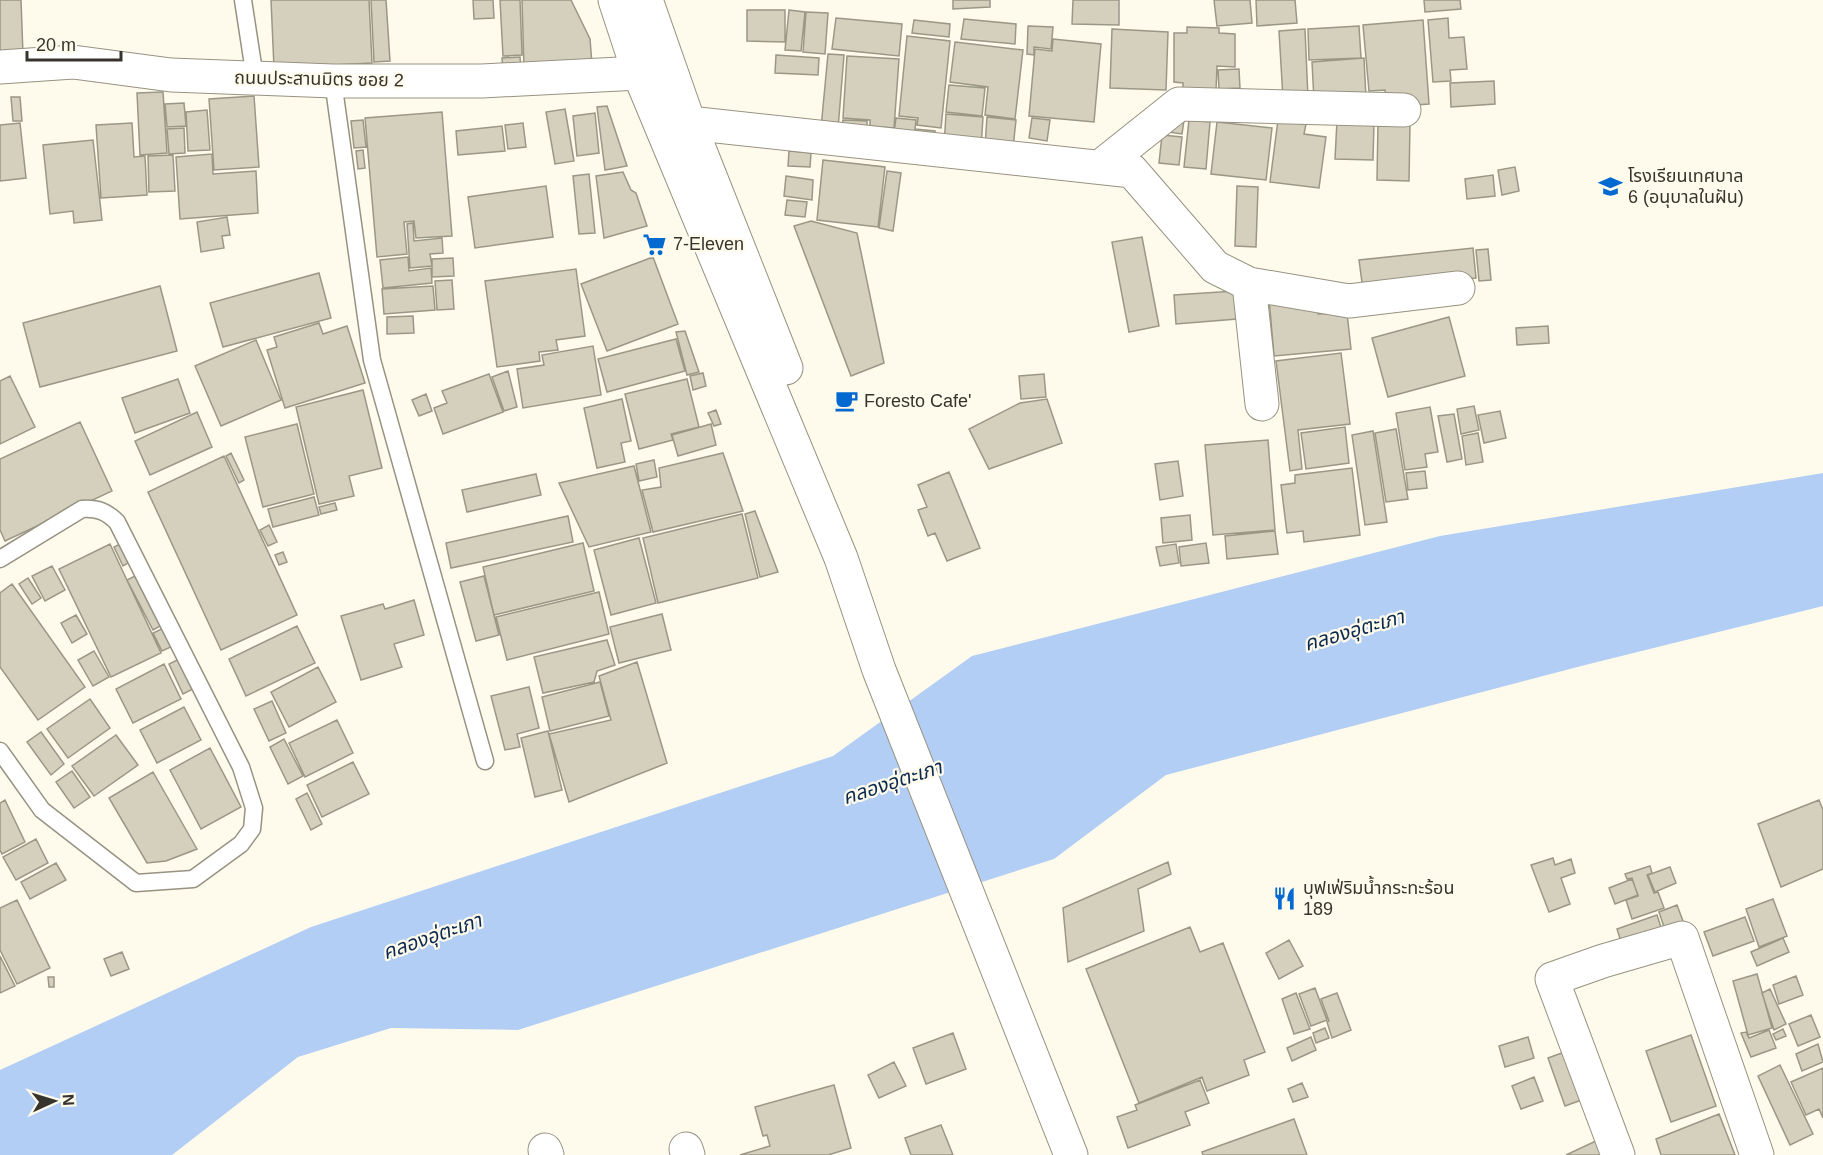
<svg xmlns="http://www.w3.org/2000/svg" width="1823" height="1155" viewBox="0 0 1823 1155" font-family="Arial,'Noto Sans Thai',sans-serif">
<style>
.water{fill:#b2cef4}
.building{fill:#d5d0be;stroke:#9b9786;stroke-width:1.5}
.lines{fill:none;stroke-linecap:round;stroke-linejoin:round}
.service-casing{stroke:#979281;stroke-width:19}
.minor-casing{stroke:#979281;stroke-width:35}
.secondary-casing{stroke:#979281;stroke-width:35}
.service{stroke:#fff;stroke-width:16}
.minor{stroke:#fff;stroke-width:33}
.secondary{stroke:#fff;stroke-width:33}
.labels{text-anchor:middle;stroke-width:4.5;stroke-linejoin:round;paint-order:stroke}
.street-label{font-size:18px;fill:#36342d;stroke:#fffbec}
.poi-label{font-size:18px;fill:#36342d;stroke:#fffbec;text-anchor:start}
.water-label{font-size:20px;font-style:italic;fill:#0a294f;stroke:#fffbec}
</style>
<rect width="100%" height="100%" fill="#fffbec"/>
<path class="water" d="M 1823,473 L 1823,606 L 1589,664 L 1166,775 L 1054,859 L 518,1030 L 391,1028 L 298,1057 L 172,1155 L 0,1155 L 0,1070 L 311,927 L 833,756 L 972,656 L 1440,536 Z"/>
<path class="building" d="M 0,0 L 21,0 L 23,55 L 0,56 Z
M 271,0 L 369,0 L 372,63 L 274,68 Z
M 371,0 L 386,0 L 390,61 L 374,62 Z
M 473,0 L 493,0 L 494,18 L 474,19 Z
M 500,0 L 520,0 L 522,55 L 503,56 Z
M 522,0 L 571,0 L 590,39 L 592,64 L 524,68 Z
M 953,0 L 990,0 L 990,7 L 953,9 Z
M 1073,0 L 1119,0 L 1119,25 L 1072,24 Z
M 1214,0 L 1250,0 L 1252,23 L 1217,26 Z
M 1256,0 L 1295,0 L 1297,23 L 1257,26 Z
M 1424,0 L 1460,0 L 1461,9 L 1425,12 Z
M 747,10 L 785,10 L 785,42 L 747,41 Z
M 789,10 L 805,12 L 801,51 L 785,50 Z
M 806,12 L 828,13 L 825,54 L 803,52 Z
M 836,18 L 902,24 L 899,56 L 832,49 Z
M 1448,18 L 1449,38 L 1464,37 L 1467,69 L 1450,70 L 1451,81 L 1433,82 L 1428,20 Z
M 964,19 L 1016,24 L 1015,44 L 961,39 Z
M 914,20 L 950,24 L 949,37 L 912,33 Z
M 1423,20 L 1429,104 L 1387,107 L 1385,90 L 1369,91 L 1363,25 Z
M 1028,26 L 1053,27 L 1051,49 L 1034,47 L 1034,55 L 1027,54 Z
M 1359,26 L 1361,58 L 1309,60 L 1308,29 Z
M 1187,27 L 1219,28 L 1219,33 L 1235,34 L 1235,67 L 1217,66 L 1216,91 L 1183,90 L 1183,83 L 1174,82 L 1174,33 L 1187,33 Z
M 1112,29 L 1168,32 L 1166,90 L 1110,88 Z
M 1305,29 L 1308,98 L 1283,99 L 1279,31 Z
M 907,36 L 950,41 L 941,128 L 917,125 L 918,118 L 899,116 Z
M 1053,39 L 1101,44 L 1094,122 L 1029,116 L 1035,49 L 1052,51 Z
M 955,42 L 1023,50 L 1015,119 L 985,115 L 988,87 L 950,82 Z
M 828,54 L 844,55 L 838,129 L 821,128 Z
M 776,55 L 819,58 L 818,75 L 775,73 Z
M 847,56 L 899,59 L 894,128 L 870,126 L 870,120 L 843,118 Z
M 520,57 L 521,69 L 503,70 L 502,58 Z
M 1364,58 L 1366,98 L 1314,101 L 1312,62 Z
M 1239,69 L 1240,88 L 1219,89 L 1218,70 Z
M 1494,81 L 1495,104 L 1451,107 L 1450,83 Z
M 949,85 L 985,88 L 982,116 L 946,112 Z
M 163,92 L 167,153 L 140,155 L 137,93 Z
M 254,96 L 259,167 L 214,170 L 209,99 Z
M 11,97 L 20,97 L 22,121 L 13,121 Z
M 184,103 L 186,126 L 167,127 L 165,104 Z
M 607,106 L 627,166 L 605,170 L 597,107 Z
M 565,109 L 574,161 L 555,164 L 546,112 Z
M 207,110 L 210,150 L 188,151 L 186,112 Z
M 442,112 L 452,236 L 416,238 L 414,221 L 404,222 L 407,254 L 377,257 L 365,118 Z
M 595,113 L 599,153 L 577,156 L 573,116 Z
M 946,114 L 983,117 L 981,148 L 944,145 Z
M 987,117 L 1016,120 L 1013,148 L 985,146 Z
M 896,118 L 916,120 L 915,129 L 935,131 L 934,146 L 893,140 Z
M 1032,118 L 1050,120 L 1047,141 L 1029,138 Z
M 363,120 L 366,147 L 354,148 L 351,121 Z
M 843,120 L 867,121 L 867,128 L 842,127 Z
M 1184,120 L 1182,134 L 1162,131 Z
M 1189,120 L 1210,122 L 1206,169 L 1184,167 Z
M 1278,120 L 1306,124 L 1304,134 L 1326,137 L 1319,188 L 1270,182 Z
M 1337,121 L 1374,123 L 1373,160 L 1335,159 Z
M 1217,122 L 1272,128 L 1266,180 L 1211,174 Z
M 1378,122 L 1410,123 L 1409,181 L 1377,180 Z
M 20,123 L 26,178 L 0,181 L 0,125 Z
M 132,123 L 134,157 L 145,156 L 147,195 L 101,198 L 96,125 Z
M 523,123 L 526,147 L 508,149 L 505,125 Z
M 502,126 L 505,151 L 458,155 L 456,131 Z
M 184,128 L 185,153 L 169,154 L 167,129 Z
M 1162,135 L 1182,137 L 1179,165 L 1159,163 Z
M 93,140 L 102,220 L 74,223 L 73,211 L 50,214 L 43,145 Z
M 363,150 L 365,168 L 358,169 L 356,151 Z
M 789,151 L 811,153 L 810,167 L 788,166 Z
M 212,154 L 213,174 L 256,171 L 258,213 L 180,219 L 176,157 Z
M 173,155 L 175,191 L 149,192 L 148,156 Z
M 823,160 L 885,167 L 878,227 L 817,220 Z
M 1515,167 L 1519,191 L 1502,195 L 1498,170 Z
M 887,171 L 901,173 L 893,231 L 879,228 Z
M 623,172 L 631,190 L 636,193 L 647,226 L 604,238 L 596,176 Z
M 589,174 L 595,233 L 579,234 L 573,176 Z
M 1493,175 L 1495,196 L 1467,199 L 1465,179 Z
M 786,176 L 813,180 L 812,200 L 784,196 Z
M 546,186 L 553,237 L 475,248 L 468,197 Z
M 1237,186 L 1258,187 L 1256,247 L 1235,246 Z
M 787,200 L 807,202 L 805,217 L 785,215 Z
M 227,217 L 230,235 L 222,236 L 224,248 L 201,252 L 197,222 Z
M 811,221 L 857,233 L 884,363 L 851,376 L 794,226 Z
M 413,223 L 414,241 L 442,238 L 443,253 L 430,254 L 432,266 L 410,268 L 407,224 Z
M 1142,237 L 1159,326 L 1129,332 L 1112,242 Z
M 1473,248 L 1476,278 L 1363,290 L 1359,260 Z
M 1488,249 L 1491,280 L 1479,281 L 1476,250 Z
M 408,257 L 409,271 L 431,268 L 432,283 L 383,288 L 380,260 Z
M 653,257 L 678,324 L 607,351 L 581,284 Z
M 453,258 L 454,276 L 432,277 L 432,259 Z
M 576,269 L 585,336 L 556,340 L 558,350 L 539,352 L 540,361 L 497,367 L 485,281 Z
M 319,273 L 331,318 L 223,347 L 210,303 Z
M 452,280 L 454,309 L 437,310 L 435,281 Z
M 160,286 L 177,351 L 40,387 L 23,323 Z
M 433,286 L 435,310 L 384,314 L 382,289 Z
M 1235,291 L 1237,319 L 1176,324 L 1174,295 Z
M 1269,298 L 1316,303 L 1318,314 L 1347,313 L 1351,349 L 1274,356 Z
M 413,316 L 414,333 L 387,334 L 387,317 Z
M 1449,317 L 1465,376 L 1388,397 L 1372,338 Z
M 319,323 L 323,334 L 347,326 L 365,383 L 285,408 L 267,350 L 277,347 L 274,337 Z
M 1548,326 L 1549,343 L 1517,345 L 1516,328 Z
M 685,331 L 699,372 L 687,375 L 676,332 Z
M 676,339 L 685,371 L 607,392 L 598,359 Z
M 256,340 L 281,400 L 221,426 L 195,366 Z
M 593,346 L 601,395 L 523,408 L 517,369 L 544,365 L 542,355 Z
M 1341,353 L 1350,424 L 1298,430 L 1302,469 L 1290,471 L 1276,361 Z
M 508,371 L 517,407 L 504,411 L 492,377 Z
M 703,373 L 706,386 L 693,390 L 690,376 Z
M 489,374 L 503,412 L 443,434 L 434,408 L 447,403 L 442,391 Z
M 1044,374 L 1046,397 L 1021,399 L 1019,376 Z
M 10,376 L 35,427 L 0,444 L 0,381 Z
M 178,379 L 190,413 L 135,433 L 122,398 Z
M 687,379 L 699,427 L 671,434 L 673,440 L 639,449 L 625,394 Z
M 363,390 L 382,468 L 349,476 L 354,496 L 319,504 L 296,407 Z
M 426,394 L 432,411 L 419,416 L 412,400 Z
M 622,399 L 631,441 L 621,443 L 625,462 L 597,468 L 584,408 Z
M 1047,399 L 1062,443 L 989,469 L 969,429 L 1020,403 Z
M 1474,406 L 1479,430 L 1461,434 L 1457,409 Z
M 1430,407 L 1438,452 L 1425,454 L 1427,467 L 1405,470 L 1396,413 Z
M 716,410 L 721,424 L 714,426 L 708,413 Z
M 1500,411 L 1506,438 L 1484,443 L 1478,415 Z
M 197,412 L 212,447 L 150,475 L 135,441 Z
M 1454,414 L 1462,459 L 1447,462 L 1438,416 Z
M 80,422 L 112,491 L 5,541 L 0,530 L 0,459 Z
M 297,424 L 314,494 L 263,507 L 245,437 Z
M 711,424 L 716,445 L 678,456 L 672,435 Z
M 1345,427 L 1349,463 L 1306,469 L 1301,433 Z
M 1396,429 L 1408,499 L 1386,502 L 1375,433 Z
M 1373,431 L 1387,522 L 1365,525 L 1352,435 Z
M 1478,433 L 1483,462 L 1466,465 L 1462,436 Z
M 1268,440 L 1275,530 L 1213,535 L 1205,445 Z
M 231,453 L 244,480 L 239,483 L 226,456 Z
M 723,453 L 743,511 L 653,532 L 642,490 L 661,487 L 659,468 Z
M 224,456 L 297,615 L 221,650 L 148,492 Z
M 654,460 L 657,477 L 639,481 L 636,464 Z
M 1178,461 L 1183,496 L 1160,500 L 1155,464 Z
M 634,466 L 651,532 L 589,547 L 559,483 Z
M 1352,468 L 1360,535 L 1304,542 L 1303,531 L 1287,533 L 1281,485 L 1295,483 L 1295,475 Z
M 1425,471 L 1427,488 L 1408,490 L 1406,473 Z
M 949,472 L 980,548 L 947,561 L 935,533 L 928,536 L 918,510 L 927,507 L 918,485 Z
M 536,474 L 541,495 L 467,512 L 462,490 Z
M 314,497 L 319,515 L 273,527 L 268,509 Z
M 335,503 L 337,510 L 321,514 L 319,507 Z
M 755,511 L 778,572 L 760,577 L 745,514 Z
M 742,514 L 758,578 L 658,603 L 643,538 Z
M 1190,515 L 1192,540 L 1163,543 L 1161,518 Z
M 568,516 L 573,542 L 451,568 L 446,543 Z
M 269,525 L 277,542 L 268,546 L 260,530 Z
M 1275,531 L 1278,554 L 1227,559 L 1225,536 Z
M 639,538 L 656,603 L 611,615 L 594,550 Z
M 124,542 L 133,560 L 123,566 L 114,547 Z
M 583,543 L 594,591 L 494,615 L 483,567 Z
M 1206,543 L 1209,563 L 1181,566 L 1179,547 Z
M 110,544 L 161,653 L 111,677 L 59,569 Z
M 1176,544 L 1179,563 L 1160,566 L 1156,547 Z
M 283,552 L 287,562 L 279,565 L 275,555 Z
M 52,566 L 65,590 L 45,601 L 32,576 Z
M 139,574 L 164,624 L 153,630 L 127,580 Z
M 484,576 L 499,635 L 476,641 L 460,582 Z
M 28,578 L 41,598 L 32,604 L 19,584 Z
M 12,584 L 85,687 L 38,720 L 0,667 L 0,593 Z
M 599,592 L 609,634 L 507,660 L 496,617 Z
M 414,600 L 424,635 L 394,644 L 402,667 L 361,680 L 341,616 L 383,604 L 385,609 Z
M 662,614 L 671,650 L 619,663 L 610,627 Z
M 76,615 L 87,634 L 72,643 L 61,623 Z
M 297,626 L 315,663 L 246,696 L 229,659 Z
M 164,628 L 173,646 L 162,651 L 153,633 Z
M 607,640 L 615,665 L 597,671 L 594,682 L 543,693 L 534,657 Z
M 94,651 L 109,677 L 93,686 L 78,660 Z
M 179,659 L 193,689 L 183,694 L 169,664 Z
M 637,662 L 667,763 L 569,802 L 549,734 L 611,720 L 599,676 Z
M 164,664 L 181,699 L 133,723 L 116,689 Z
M 318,667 L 336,702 L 289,727 L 271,692 Z
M 600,682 L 609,716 L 550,731 L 542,697 Z
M 529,687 L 539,728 L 517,734 L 520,747 L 505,750 L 491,696 Z
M 90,699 L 110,728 L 68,758 L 47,729 Z
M 272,701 L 286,733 L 269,741 L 254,709 Z
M 184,707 L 201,740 L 157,763 L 140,730 Z
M 337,720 L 353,753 L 305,777 L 289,743 Z
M 548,731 L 562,790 L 535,797 L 521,738 Z
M 41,732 L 64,764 L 51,775 L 27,742 Z
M 116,735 L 138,765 L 94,796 L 72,766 Z
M 284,739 L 303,776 L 288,784 L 270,747 Z
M 210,748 L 241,807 L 201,829 L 170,770 Z
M 353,762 L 369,794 L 322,817 L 307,785 Z
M 72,771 L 90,797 L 74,808 L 56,782 Z
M 153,772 L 197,849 L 166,861 L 147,863 L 109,798 Z
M 307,793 L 322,824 L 311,830 L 296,799 Z
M 5,800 L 25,842 L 2,854 L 0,850 L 0,803 Z
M 1819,800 L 1823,810 L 1823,869 L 1781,887 L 1758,824 Z
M 36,839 L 48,863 L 16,880 L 3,857 Z
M 1553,858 L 1555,865 L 1571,859 L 1575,873 L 1561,878 L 1570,904 L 1549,912 L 1531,865 Z
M 1168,862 L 1171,874 L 1138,889 L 1144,931 L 1068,962 L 1063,908 Z
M 56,863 L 66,880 L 30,899 L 21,882 Z
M 1650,866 L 1652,873 L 1647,875 L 1654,893 L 1658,892 L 1664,908 L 1632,919 L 1626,900 L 1638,896 L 1632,878 L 1627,879 L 1625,874 Z
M 1670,867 L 1676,883 L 1655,892 L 1648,875 Z
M 1632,879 L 1638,895 L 1615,904 L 1609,888 Z
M 1773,899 L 1787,936 L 1759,947 L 1746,909 Z
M 17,900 L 50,968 L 17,984 L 0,950 L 0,908 Z
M 1677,905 L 1686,929 L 1667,936 L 1659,912 Z
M 1657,915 L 1663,933 L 1623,948 L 1617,929 Z
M 1745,917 L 1754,941 L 1713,956 L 1704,932 Z
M 1190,927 L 1200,952 L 1223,943 L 1265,1052 L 1244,1060 L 1249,1075 L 1207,1091 L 1202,1077 L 1139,1103 L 1086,969 Z
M 1783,938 L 1789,952 L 1757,966 L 1751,952 Z
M 1289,940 L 1303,966 L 1279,979 L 1266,953 Z
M 122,952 L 129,969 L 111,976 L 104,959 Z
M 0,956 L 15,986 L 0,993 Z
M 1757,974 L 1772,1028 L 1748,1035 L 1733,981 Z
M 1796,976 L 1803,995 L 1779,1004 L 1773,985 Z
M 48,977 L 54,977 L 54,987 L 49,987 Z
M 1315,988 L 1327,1020 L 1311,1026 L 1299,994 Z
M 1770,989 L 1786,1024 L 1774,1030 L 1762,993 Z
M 1296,993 L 1310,1029 L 1294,1034 L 1282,999 Z
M 1337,993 L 1351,1030 L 1332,1038 L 1327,1022 L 1329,1021 L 1321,999 Z
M 1811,1015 L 1820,1037 L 1798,1046 L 1789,1024 Z
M 1325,1028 L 1329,1038 L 1316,1043 L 1313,1033 Z
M 1783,1029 L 1786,1036 L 1776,1040 L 1773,1034 Z
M 1769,1030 L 1776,1048 L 1751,1057 L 1741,1033 L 1746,1032 L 1749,1038 Z
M 953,1033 L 966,1069 L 926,1084 L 913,1048 Z
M 1691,1035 L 1716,1106 L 1671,1122 L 1646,1051 Z
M 1311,1037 L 1316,1050 L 1292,1061 L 1287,1048 Z
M 1528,1037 L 1534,1058 L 1505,1067 L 1499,1046 Z
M 1818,1044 L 1823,1062 L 1802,1071 L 1796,1054 Z
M 1570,1050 L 1587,1098 L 1565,1106 L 1548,1058 Z
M 894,1062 L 906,1086 L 879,1098 L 868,1075 Z
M 1780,1065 L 1813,1134 L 1790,1145 L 1758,1076 Z
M 1823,1068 L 1823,1118 L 1819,1109 L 1806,1115 L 1791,1082 Z
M 1534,1077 L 1543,1101 L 1521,1109 L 1512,1086 Z
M 1200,1080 L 1209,1103 L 1185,1112 L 1190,1125 L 1128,1148 L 1117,1117 L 1137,1110 L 1135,1105 Z
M 1302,1083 L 1308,1097 L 1293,1102 L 1288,1089 Z
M 834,1085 L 851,1148 L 828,1155 L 740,1155 L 770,1146 L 767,1135 L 763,1136 L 755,1107 Z
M 1719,1114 L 1735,1155 L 1661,1155 L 1656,1139 Z
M 1294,1119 L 1307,1155 L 1203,1155 L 1202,1152 Z
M 941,1125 L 953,1155 L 911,1155 L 905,1138 Z
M 1598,1140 L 1605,1155 L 1566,1155 Z"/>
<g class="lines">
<defs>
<path id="service" d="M 243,0 L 255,78
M 333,81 L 372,360 L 485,761
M 0,559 L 82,509 C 97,508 106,511 117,522 L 241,767 L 254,808 L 252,829 L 241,844 L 193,879 L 136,883 L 42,810 L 0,751"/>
<path id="minor" d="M 0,67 L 73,62 L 171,75 L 333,81 L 482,81 L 639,73
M 689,123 L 1132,171 L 1215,267 L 1249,284 L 1349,301 L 1458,288
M 1100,167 L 1179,104 L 1404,110
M 1249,284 L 1262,404
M 686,1149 L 688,1155
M 545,1150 L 547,1155
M 1618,1155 L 1552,979 L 1603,961 L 1682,938 L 1757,1155"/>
<path id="secondary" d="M 615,0 L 639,73 L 841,558 L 879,670 L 1071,1155
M 646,0 L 689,123 L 786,368"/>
</defs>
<use href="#service" class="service-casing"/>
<use href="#minor" class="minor-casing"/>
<use href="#secondary" class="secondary-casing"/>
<use href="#service" class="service"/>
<use href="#minor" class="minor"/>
<use href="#secondary" class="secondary"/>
</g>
<defs>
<symbol id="school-bare" viewBox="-9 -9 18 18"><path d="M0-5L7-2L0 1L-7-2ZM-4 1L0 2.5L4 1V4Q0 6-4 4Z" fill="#0269d1" stroke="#fffbec" stroke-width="2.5" paint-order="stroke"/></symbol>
<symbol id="supermarket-bare" viewBox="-9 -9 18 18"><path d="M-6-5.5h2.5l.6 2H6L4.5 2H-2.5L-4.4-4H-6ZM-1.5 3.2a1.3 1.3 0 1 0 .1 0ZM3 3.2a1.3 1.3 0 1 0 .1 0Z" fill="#0269d1" stroke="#fffbec" stroke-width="2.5" paint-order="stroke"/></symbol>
<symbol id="cafe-bare" viewBox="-9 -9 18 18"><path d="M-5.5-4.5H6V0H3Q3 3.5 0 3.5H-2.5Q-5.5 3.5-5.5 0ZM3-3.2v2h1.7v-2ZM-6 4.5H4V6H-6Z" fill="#0269d1" stroke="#fffbec" stroke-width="2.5" paint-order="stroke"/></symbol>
<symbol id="restaurant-bare" viewBox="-9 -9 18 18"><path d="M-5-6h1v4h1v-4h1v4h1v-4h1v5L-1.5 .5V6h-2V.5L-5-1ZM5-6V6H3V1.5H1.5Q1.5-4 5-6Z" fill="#0269d1" stroke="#fffbec" stroke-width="2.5" paint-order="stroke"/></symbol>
</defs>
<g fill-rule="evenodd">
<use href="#school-bare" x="1594" y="170" width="33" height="33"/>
<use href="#supermarket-bare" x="638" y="228" width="33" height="33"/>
<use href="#cafe-bare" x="830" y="384" width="33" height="33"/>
<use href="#restaurant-bare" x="1268" y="882" width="33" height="33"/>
</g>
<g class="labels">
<g class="street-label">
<text transform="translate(319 79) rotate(1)" y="6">ถนนประสานมิตร ซอย 2</text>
</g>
<g class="poi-label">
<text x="1628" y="182">โรงเรียนเทศบาล<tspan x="1628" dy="21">6 (อนุบาลในฝัน)</tspan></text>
<text x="673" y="250">7-Eleven</text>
<text x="864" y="407">Foresto Cafe'</text>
<text x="1303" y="894">บุฟเฟ่ริมน้ำกระทะร้อน<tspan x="1303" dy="21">189</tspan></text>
</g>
<g class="water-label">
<text transform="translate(1354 630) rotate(-16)" y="7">คลองอุ่ตะเภา</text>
<text transform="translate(892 782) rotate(-18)" y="7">คลองอุ่ตะเภา</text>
<text transform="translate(432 936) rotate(-19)" y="7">คลองอุ่ตะเภา</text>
</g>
</g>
<g transform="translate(54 1101) rotate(86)" stroke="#fffbec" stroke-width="4.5" paint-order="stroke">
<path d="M0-4.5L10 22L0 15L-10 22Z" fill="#36342d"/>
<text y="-9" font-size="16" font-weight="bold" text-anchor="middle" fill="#36342d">N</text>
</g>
<path d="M27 51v9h94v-9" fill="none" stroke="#36342d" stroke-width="3"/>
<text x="36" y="51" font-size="18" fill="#36342d" stroke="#fffbec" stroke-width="4.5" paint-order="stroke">20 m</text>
</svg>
